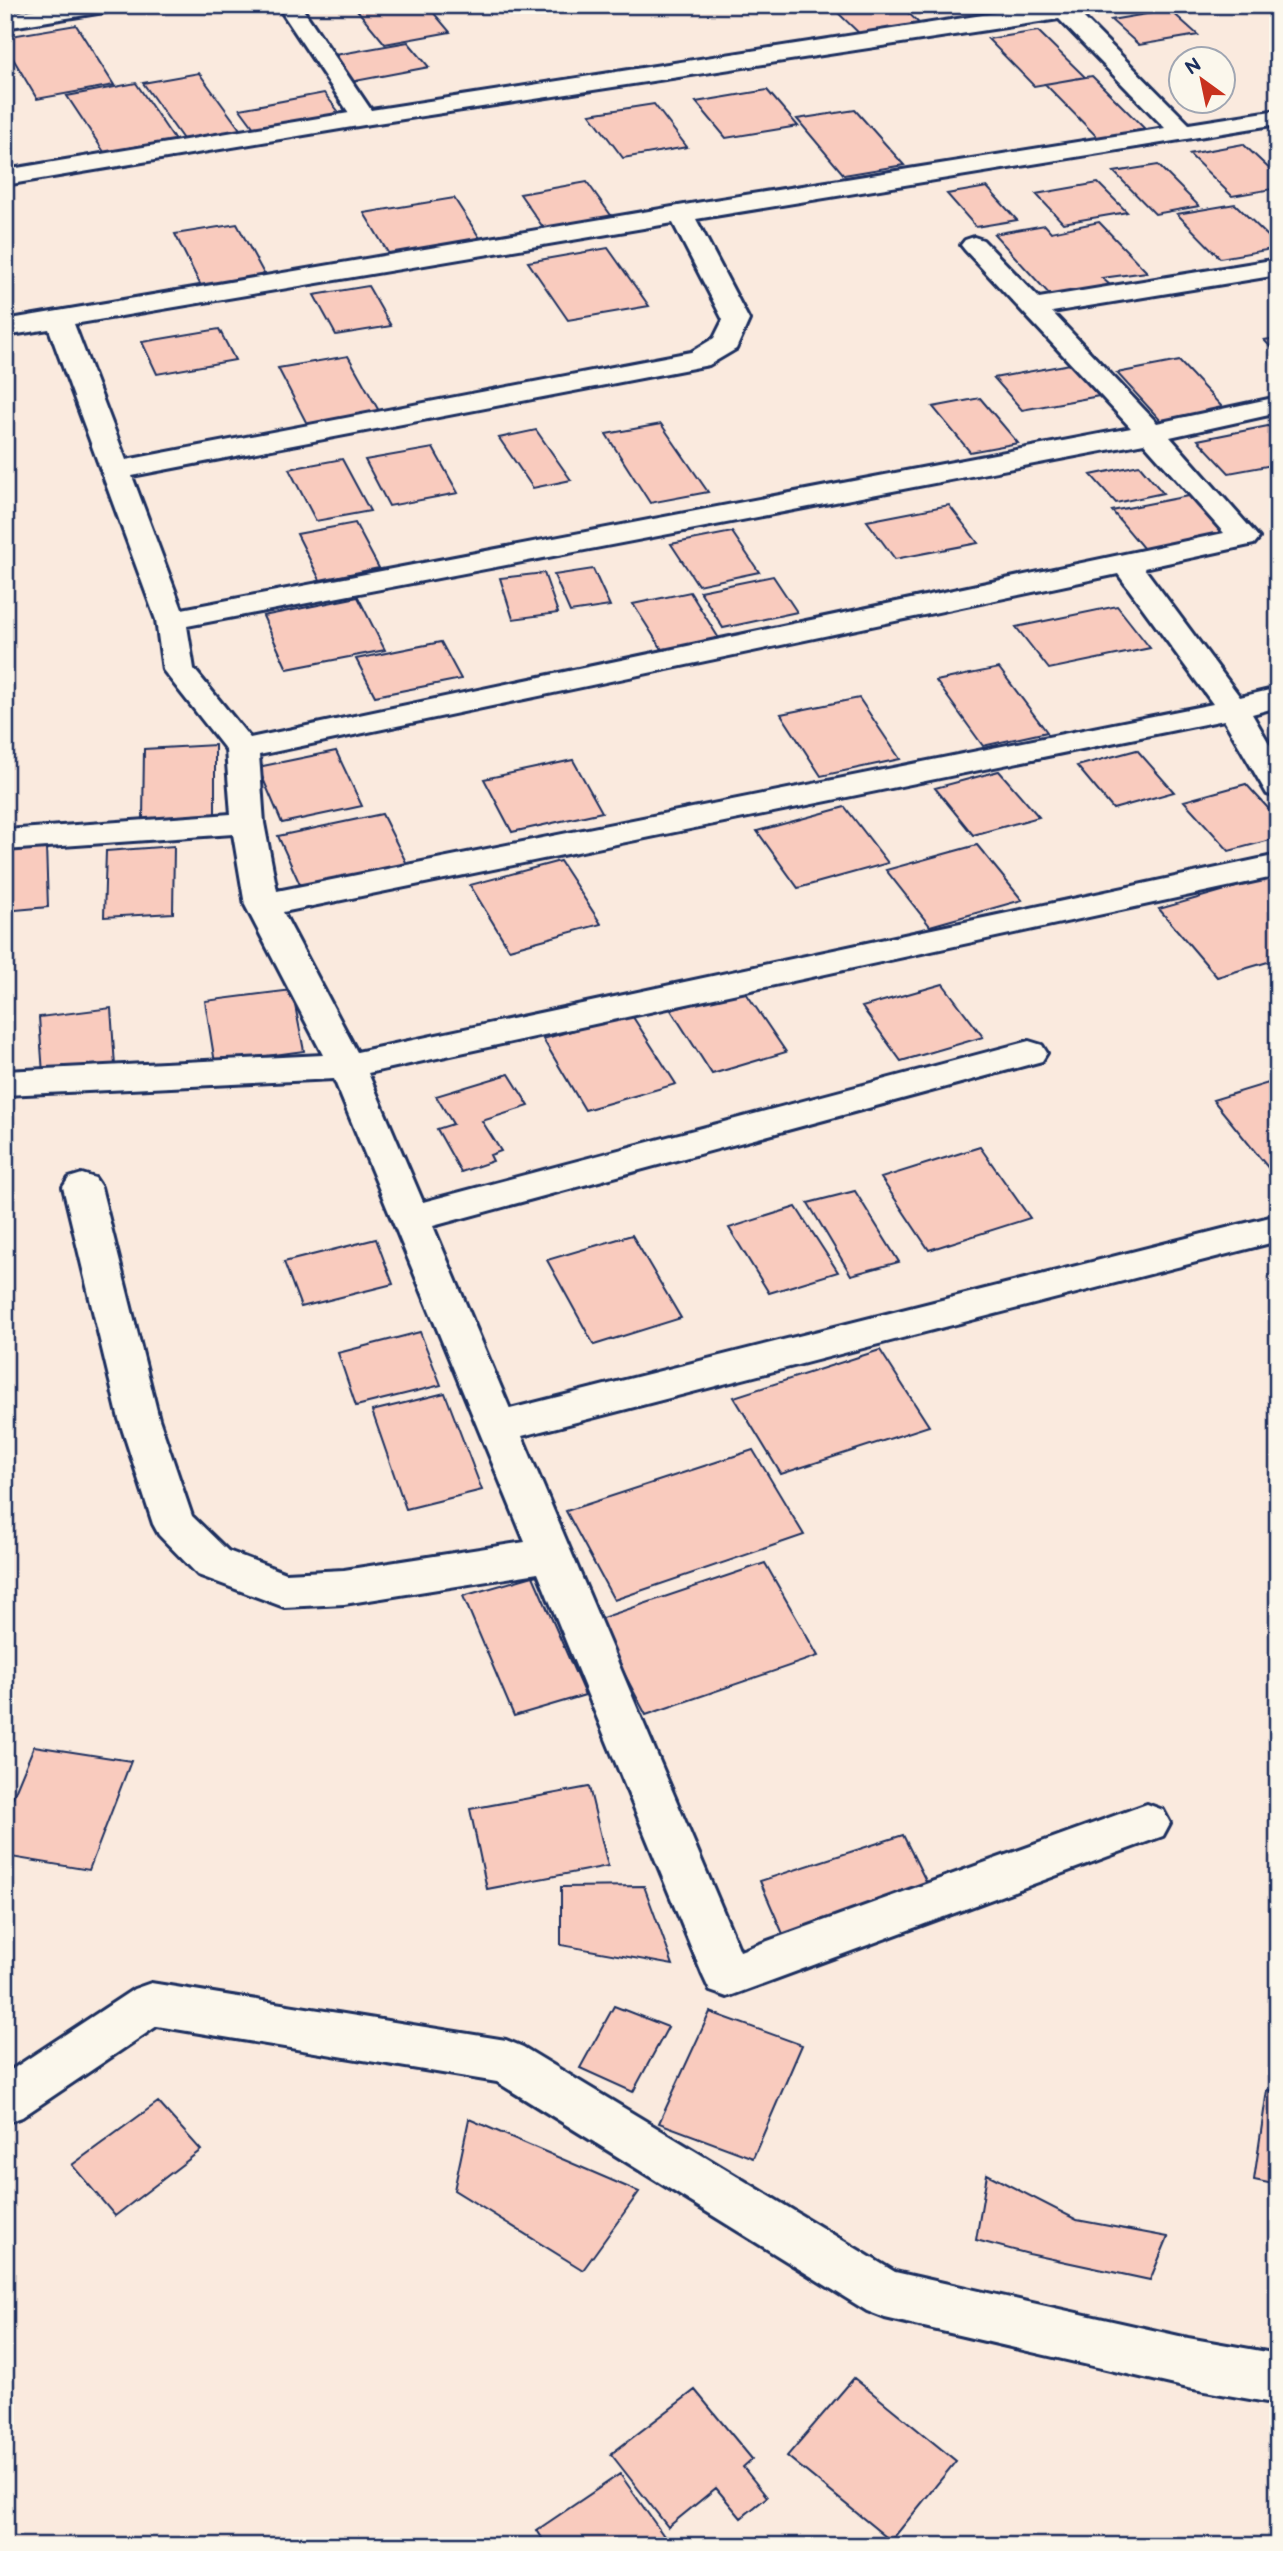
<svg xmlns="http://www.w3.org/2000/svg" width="1283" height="2551" viewBox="0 0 1283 2551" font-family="'Balsamiq Sans',sans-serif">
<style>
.building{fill:#f9cbbe;stroke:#1b2f5e;stroke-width:2}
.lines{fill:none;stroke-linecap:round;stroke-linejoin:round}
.minor-casing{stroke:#1b2f5e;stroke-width:6}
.minor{fill:#fbf7ec;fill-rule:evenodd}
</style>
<rect width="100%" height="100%" fill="#faeade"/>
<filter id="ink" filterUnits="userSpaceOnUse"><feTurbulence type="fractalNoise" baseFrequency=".0143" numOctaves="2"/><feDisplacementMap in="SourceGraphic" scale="14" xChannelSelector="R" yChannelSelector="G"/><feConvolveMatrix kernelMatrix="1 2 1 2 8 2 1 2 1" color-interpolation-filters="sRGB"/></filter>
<g filter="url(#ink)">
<path class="building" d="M 353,5 L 427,5 L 450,32 L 385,44 Z
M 870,5 L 900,5 L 922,26 L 863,37 L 836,11 Z
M 1170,10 L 1198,35 L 1139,45 L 1111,20 Z
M 76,25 L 114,85 L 37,99 L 5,45 L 5,37 Z
M 1038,31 L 1085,77 L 1034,86 L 988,39 Z
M 408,42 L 429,67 L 345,83 L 324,57 Z
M 199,73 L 242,132 L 185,142 L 143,83 Z
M 1092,76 L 1149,133 L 1101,141 L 1045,84 Z
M 136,83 L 178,145 L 108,158 L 67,96 Z
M 767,90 L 798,126 L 726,138 L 696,102 Z
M 324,93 L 342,116 L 257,132 L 240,109 Z
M 654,104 L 687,147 L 623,158 L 590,114 Z
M 855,110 L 904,165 L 844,175 L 797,119 Z
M 1243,144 L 1278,177 L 1278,188 L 1232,196 L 1189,154 Z
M 1158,165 L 1199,206 L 1155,214 L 1114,172 Z
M 587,182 L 618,225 L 549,236 L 520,194 Z
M 1098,183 L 1127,212 L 1063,223 L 1036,194 Z
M 987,187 L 1017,220 L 976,227 L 947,194 Z
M 454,198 L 485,246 L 393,261 L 364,213 Z
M 1235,204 L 1278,246 L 1278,248 L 1220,258 L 1177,214 Z
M 1099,222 L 1147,272 L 1102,278 L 1110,285 L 1051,296 L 994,234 L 1045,225 L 1051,232 Z
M 237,224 L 269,283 L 205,294 L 175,234 Z
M 608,248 L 649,306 L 568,320 L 528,262 Z
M 368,286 L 391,326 L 336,335 L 314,295 Z
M 219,329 L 235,360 L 157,374 L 142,342 Z
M 1278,338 L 1278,355 L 1264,340 Z
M 348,356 L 379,411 L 307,424 L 278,368 Z
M 1179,361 L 1225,410 L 1162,422 L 1117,373 Z
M 1070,364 L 1099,396 L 1022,410 L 994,378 Z
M 980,398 L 1018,443 L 970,452 L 933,407 Z
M 661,424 L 708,492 L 650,503 L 606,434 Z
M 1278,424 L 1278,464 L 1229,473 L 1198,440 Z
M 536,430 L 571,480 L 533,488 L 499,438 Z
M 433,448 L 458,493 L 389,506 L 365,460 Z
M 342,459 L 370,511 L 316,521 L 289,469 Z
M 1139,465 L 1163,493 L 1116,503 L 1091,475 Z
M 1193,495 L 1230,537 L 1148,554 L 1112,511 Z
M 949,505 L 978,543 L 895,559 L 867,521 Z
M 355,523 L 379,568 L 320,580 L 297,534 Z
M 732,532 L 759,572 L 698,585 L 671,544 Z
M 593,569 L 610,606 L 570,612 L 554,575 Z
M 544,573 L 558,613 L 513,619 L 500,578 Z
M 773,576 L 797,612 L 723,628 L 700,591 Z
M 690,592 L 720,640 L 663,651 L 633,604 Z
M 358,597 L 385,650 L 287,669 L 263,616 Z
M 1117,606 L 1150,648 L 1049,669 L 1016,627 Z
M 441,642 L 461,679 L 375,696 L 356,659 Z
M 999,668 L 1047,732 L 983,746 L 936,681 Z
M 859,698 L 900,759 L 821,776 L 781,714 Z
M 215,745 L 215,815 L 143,820 L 144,749 Z
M 1137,750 L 1174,792 L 1113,809 L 1077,766 Z
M 336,751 L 362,806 L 282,823 L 258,767 Z
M 573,760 L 602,812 L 512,832 L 484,779 Z
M 999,771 L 1039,817 L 973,835 L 935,788 Z
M 1246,784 L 1278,819 L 1278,838 L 1229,851 L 1184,801 Z
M 845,807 L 888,863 L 798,888 L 757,831 Z
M 382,814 L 408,866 L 302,889 L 278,836 Z
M 46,845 L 48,907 L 5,911 L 5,849 Z
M 977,845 L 1022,900 L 930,926 L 886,870 Z
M 174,846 L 173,913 L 104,917 L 106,851 Z
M 560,861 L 601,924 L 509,949 L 470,885 Z
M 1278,875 L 1278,959 L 1217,977 L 1159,909 Z
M 943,984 L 983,1037 L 901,1061 L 862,1007 Z
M 292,990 L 304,1051 L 215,1063 L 205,1001 Z
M 744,990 L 786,1052 L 712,1074 L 671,1010 Z
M 111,1008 L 115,1066 L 43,1074 L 39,1017 Z
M 631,1014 L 676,1084 L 585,1110 L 543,1039 Z
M 509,1074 L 529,1106 L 482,1121 L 501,1151 L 490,1155 L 493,1161 L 461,1172 L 437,1129 L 453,1124 L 436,1096 Z
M 1278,1080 L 1278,1180 L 1213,1100 Z
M 980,1147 L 1030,1218 L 929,1250 L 881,1178 Z
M 855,1191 L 899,1262 L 851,1275 L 808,1203 Z
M 796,1207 L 838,1272 L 769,1293 L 729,1228 Z
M 632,1235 L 681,1318 L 594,1345 L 547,1260 Z
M 376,1239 L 393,1284 L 301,1307 L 284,1262 Z
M 420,1332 L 441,1385 L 356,1406 L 338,1353 Z
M 880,1350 L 929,1426 L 781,1474 L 734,1397 Z
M 445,1393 L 482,1490 L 406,1509 L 372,1411 Z
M 753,1450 L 804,1535 L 614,1600 L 566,1511 Z
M 765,1563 L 818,1656 L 646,1715 L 596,1620 Z
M 533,1576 L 585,1695 L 514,1716 L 463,1596 Z
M 34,1746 L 131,1761 L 89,1870 L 5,1856 L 5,1816 Z
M 589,1787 L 608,1866 L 487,1889 L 470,1809 Z
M 903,1835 L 929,1887 L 783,1934 L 760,1881 Z
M 644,1886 L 673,1965 L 561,1945 L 561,1887 Z
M 614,2006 L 668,2027 L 633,2092 L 580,2068 Z
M 710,2012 L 802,2045 L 753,2158 L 659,2123 Z
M 1267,2090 L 1278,2092 L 1278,2185 L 1254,2180 Z
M 158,2102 L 201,2150 L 115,2216 L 72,2165 Z
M 469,2119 L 639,2192 L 583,2270 L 454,2190 Z
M 987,2174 L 1077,2220 L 1168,2237 L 1150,2280 L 1029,2254 L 976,2240 Z
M 854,2378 L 956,2461 L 891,2541 L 787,2456 Z
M 695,2390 L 752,2459 L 743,2467 L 767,2497 L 741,2518 L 716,2488 L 668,2527 L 611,2454 Z
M 620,2474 L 666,2539 L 657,2546 L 547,2546 L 537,2530 Z"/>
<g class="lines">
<defs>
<path id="minor" d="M 60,5 L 115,5 L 112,10 L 104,12 L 5,28 L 5,14 Z
M 277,5 L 300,5 L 371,110 L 1047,5 L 1115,5 L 1112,10 L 1081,15 L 1189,124 L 1278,110 L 1278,124 L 696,219 L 749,320 L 736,349 L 709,365 L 132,476 L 182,609 L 1131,428 L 965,250 L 961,245 L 965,240 L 974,237 L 983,240 L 1039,298 L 1278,259 L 1278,275 L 1052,312 L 1157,423 L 1278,397 L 1278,413 L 1170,437 L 1254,532 L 1259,538 L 1254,544 L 1144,568 L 1240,697 L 1278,688 L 1278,707 L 1252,714 L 1278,759 L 1278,797 L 1267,794 L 1224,720 L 283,912 L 357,1052 L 1278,855 L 1278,876 L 368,1073 L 423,1202 L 1029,1041 L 1042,1045 L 1047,1053 L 1042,1061 L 433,1226 L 510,1409 L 1278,1215 L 1278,1241 L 522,1436 L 740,1951 L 1147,1804 L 1163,1810 L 1170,1823 L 1163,1836 L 727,1997 L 710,1991 L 703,1976 L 538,1573 L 344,1604 L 284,1607 L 198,1575 L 159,1535 L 153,1524 L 119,1419 L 63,1187 L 69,1178 L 82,1174 L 95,1178 L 101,1187 L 159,1419 L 192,1516 L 228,1551 L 286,1573 L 344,1570 L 525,1542 L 334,1079 L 5,1095 L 5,1071 L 323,1055 L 245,905 L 233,834 L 5,850 L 5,830 L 231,814 L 226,750 L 163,670 L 156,620 L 49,329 L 5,336 L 5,320 L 708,201 L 1165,128 L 1059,19 L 364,125 L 5,185 L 5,170 L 349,113 ZM 673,223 L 723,320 L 714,338 L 691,352 L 126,460 L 74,324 ZM 1144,443 L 1224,533 L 250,738 L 194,669 L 187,626 ZM 1118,574 L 1213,704 L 277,891 L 264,823 L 259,755 Z
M 151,1983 L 506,2040 L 523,2047 L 895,2272 L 1188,2338 L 1278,2354 L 1278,2404 L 1188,2388 L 885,2318 L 867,2311 L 497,2082 L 157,2026 L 22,2117 L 5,2123 L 5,2074 L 134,1989 Z"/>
</defs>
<use href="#minor" class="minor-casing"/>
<use href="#minor" class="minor"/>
</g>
</g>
<rect width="1283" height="2551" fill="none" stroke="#fbf7ec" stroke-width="28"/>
<rect x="14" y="14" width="1255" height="2523" fill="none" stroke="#1b2f5e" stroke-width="2.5" filter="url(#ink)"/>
<g transform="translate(1202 80) rotate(327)"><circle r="33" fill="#fbf7ec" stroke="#a1a7b3" stroke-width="2"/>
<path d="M0-5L12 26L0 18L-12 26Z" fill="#c8321e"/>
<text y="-10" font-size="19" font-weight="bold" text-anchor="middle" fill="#1b2f5e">N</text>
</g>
</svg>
